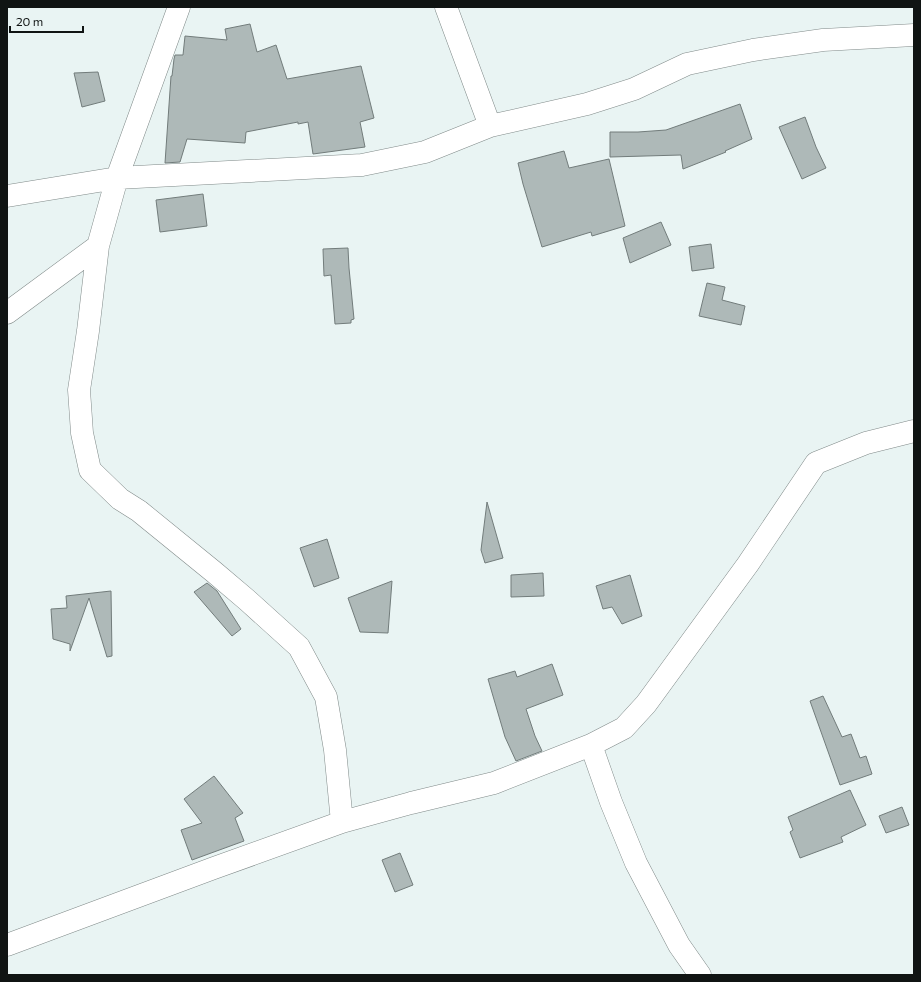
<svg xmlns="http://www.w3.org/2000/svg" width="921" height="982" viewBox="0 0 921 982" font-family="Commissioner,sans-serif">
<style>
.building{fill:#aeb9b8;stroke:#727c7b}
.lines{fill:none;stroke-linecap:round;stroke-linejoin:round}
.minor-casing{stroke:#808a89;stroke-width:23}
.minor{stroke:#fff;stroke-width:22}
</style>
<rect width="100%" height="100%" fill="#e9f4f3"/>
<path class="building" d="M 250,24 L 257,52 L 276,45 L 287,79 L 361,66 L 374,118 L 360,122 L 365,147 L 313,154 L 308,122 L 298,124 L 298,122 L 246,132 L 245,143 L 187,139 L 180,162 L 165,163 L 171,76 L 172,76 L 174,59 L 175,55 L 183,55 L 185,36 L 227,40 L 225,29 Z
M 98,72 L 105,101 L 82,107 L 74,73 Z
M 740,104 L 752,139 L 725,151 L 726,152 L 683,169 L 681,155 L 610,157 L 610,132 L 638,132 L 666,130 Z
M 805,117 L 816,147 L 826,168 L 802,179 L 779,127 Z
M 564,151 L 569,168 L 609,159 L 625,226 L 592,236 L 591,232 L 542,247 L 523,184 L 518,163 Z
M 203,194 L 207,226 L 160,232 L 156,200 Z
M 661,222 L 671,245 L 630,263 L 623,238 Z
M 711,244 L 714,268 L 692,271 L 689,247 Z
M 348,248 L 349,268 L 354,319 L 351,320 L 351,323 L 335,324 L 331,275 L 324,276 L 323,249 Z
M 707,283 L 725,287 L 722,300 L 745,306 L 741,325 L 699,316 Z
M 487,502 L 503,558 L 485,563 L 481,550 Z
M 327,539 L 339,578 L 314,587 L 300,548 Z
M 543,573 L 544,596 L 511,597 L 511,575 Z
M 630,575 L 642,616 L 622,624 L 612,607 L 603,609 L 596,586 Z
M 392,581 L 388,633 L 360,632 L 348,598 Z
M 207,583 L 217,591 L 241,629 L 232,636 L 194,592 Z
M 111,591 L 112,656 L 107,657 L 89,598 L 70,651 L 70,644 L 53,639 L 51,609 L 67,608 L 66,596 Z
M 552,664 L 563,695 L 526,709 L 535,736 L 542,751 L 516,761 L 505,737 L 488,679 L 515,671 L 517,677 Z
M 823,696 L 842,737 L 851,734 L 860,758 L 866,756 L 872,774 L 840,785 L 810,701 Z
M 214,776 L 243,813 L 235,818 L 244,841 L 192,860 L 181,830 L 202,823 L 184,799 Z
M 850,790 L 866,825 L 841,837 L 843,842 L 800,858 L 790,832 L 793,830 L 788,817 Z
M 902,807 L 909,825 L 886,833 L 879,816 Z
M 400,853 L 413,885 L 395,892 L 382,860 Z"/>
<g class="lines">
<defs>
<path id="minor" d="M 179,7 L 117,178 L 98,246 L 88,331 L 79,390 L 82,433 L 90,470 L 120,499 L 139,511 L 214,572 L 247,600 L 299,647 L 326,697 L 335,750 L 342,822
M 446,7 L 490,126
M 7,196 L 117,178 L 362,165 L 425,152 L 490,126 L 587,104 L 634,89 L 687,64 L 753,50 L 823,40 L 914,35
M 7,313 L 98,246
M 7,945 L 214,868 L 342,822 L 411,803 L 494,783 L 591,745
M 700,975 L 679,945 L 636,863 L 611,802 L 591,745 L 624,728 L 646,704 L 748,564 L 816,463 L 866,443 L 914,431"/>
</defs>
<use href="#minor" class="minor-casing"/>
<use href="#minor" class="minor"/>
</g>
<rect width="921" height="982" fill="none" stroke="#101413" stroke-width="16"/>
<path d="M10 26v6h73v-6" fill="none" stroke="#101413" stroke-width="2"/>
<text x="16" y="26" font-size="12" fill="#101413" stroke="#e9f4f3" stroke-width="3" paint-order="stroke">20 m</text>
</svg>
